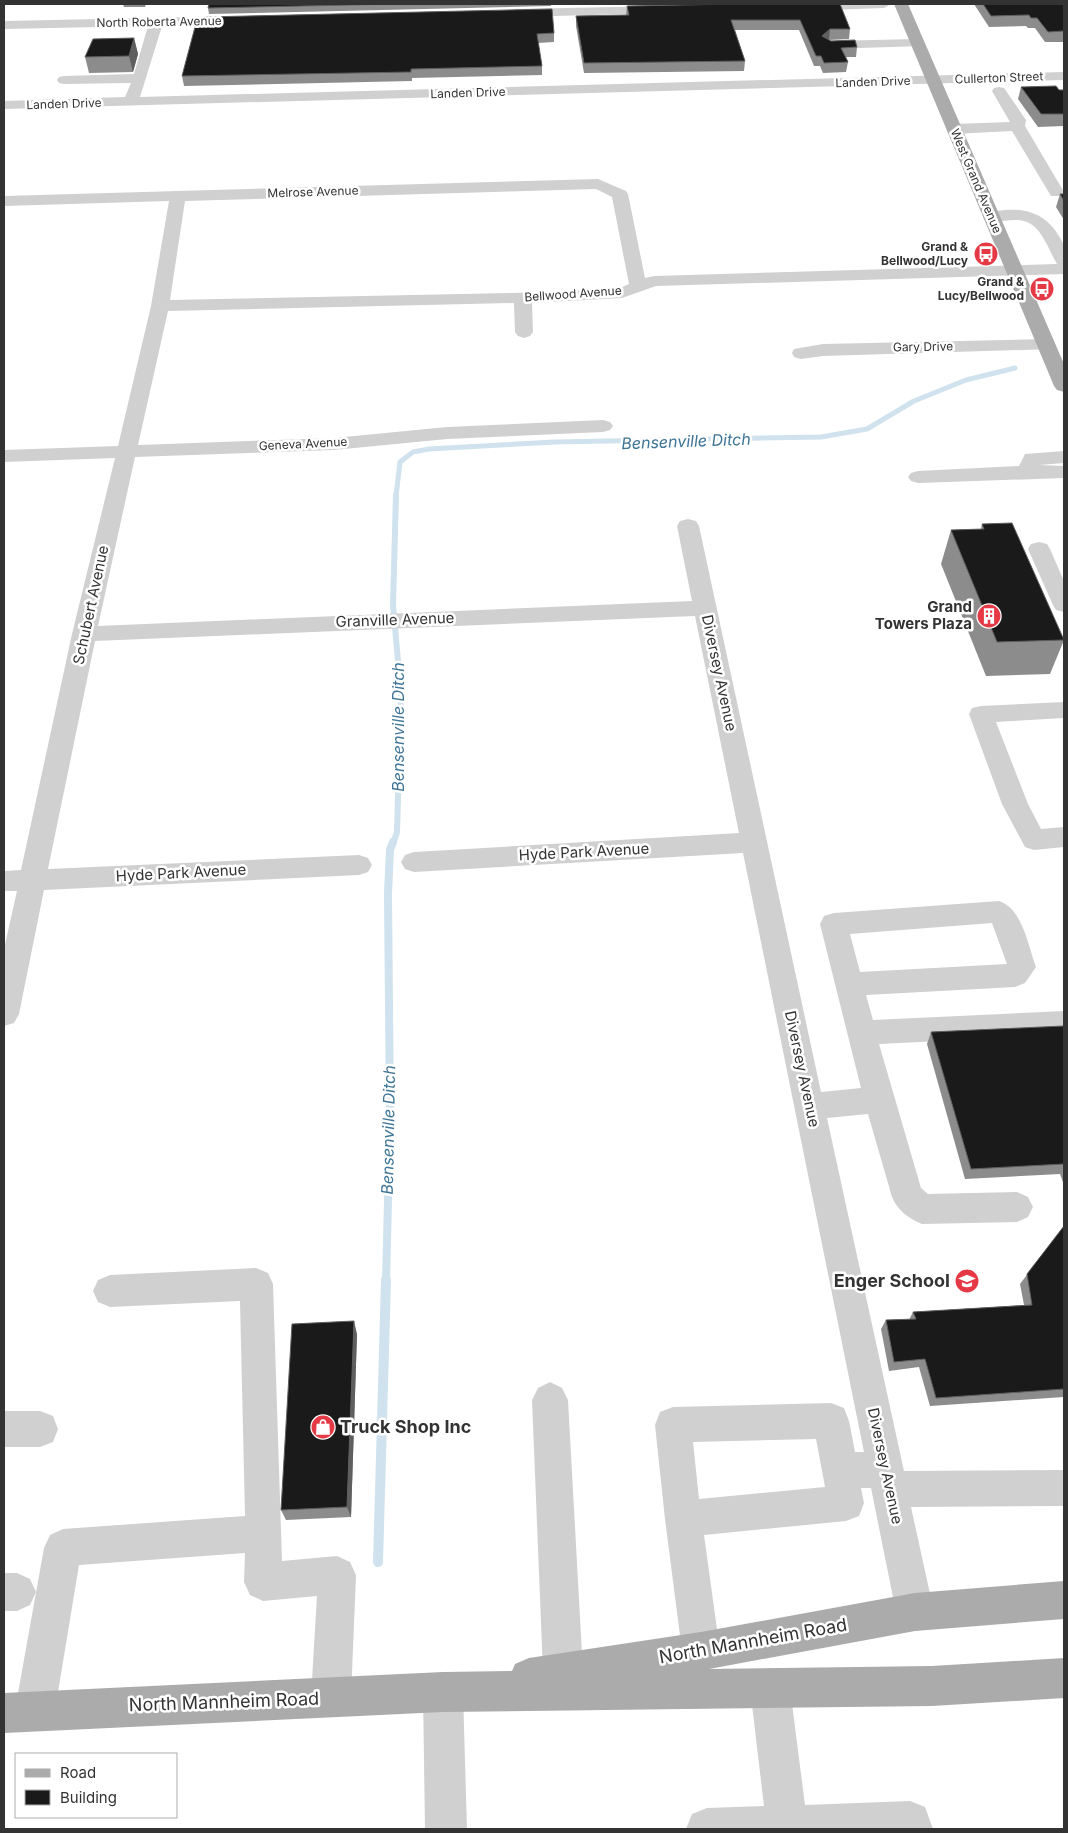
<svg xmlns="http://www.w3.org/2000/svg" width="1068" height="1833" viewBox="0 0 1068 1833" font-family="Inter,sans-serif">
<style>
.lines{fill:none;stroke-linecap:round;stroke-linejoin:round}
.stream-far3{stroke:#cfe2ee;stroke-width:5}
.stream-far2{stroke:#cfe2ee;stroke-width:6}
.stream-far1{stroke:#cfe2ee;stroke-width:8}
.stream{stroke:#cfe2ee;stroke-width:10}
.minor{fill:#d0d0d0;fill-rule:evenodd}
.major{fill:#ababab;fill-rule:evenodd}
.wall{fill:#8c8c8c}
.shaded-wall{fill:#5f5f5f}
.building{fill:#1a1a1a;stroke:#5f5f5f}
.labels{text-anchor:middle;stroke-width:5;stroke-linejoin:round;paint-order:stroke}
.far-street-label{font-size:12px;fill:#333;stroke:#fff}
.far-poi-label{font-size:12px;font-weight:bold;fill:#333;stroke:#fff;text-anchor:end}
.street-label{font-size:15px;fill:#333;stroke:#fff}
.poi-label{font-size:15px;font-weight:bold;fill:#333;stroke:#fff;text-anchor:end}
.water-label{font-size:16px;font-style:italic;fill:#3f7597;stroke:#fff}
.near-poi-label{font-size:18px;font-weight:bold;fill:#333;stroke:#fff;text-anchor:end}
.near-street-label{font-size:18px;fill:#333;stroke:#fff}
</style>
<rect width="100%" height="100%" fill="#fff"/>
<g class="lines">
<path class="stream-far3" d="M 396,496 L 400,462 L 413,452 L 429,449 L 555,442 L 821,437 L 867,429 L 914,401 L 966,380 L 1015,368"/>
<path class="stream-far2" d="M 393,844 L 397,832 L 401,695 L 393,605 L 396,495"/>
<path class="stream-far1" d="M 386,1282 L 390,1119 L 388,893 L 390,850 L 393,842"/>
<path class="stream" d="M 378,1562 L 386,1280"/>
<path class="minor" d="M 798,4 L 891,4 L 884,8 L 803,11 L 798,10 L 796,7 Z
M 665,6 L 670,7 L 672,10 L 670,13 L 515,17 L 508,13 L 515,9 Z
M 242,16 L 247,17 L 249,20 L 247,23 L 162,26 L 140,97 L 1064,72 L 1064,80 L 4,109 L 4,101 L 125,97 L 131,83 L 64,84 L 59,83 L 57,80 L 59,77 L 64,76 L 134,74 L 148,26 L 4,29 L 4,21 Z
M 917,39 L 924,43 L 922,46 L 829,49 L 822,45 L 829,41 Z
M 999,87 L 1004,88 L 1026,120 L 1025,126 L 1064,192 L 1063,196 L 1051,196 L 1012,131 L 954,134 L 949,132 L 946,129 L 949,126 L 954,124 L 1010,122 L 992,91 L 994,88 Z
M 598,179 L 626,191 L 628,194 L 645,278 L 654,276 L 1057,264 C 1047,247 1040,220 1017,220 C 1006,220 995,223 985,221 L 983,217 L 985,213 C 1011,207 1038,207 1055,230 C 1058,235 1063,241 1064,247 C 1066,256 1064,265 1064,274 L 656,286 L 622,298 L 532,303 L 533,332 L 530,336 L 524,338 L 518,336 L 515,332 L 514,303 L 168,311 L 138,445 L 334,438 L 447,427 L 603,420 L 610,422 L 613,426 L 610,430 L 603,432 L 447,439 L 334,450 L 135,457 L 98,626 L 692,601 L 677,526 L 680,521 L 688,519 L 696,521 L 699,526 L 821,1092 L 861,1088 L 820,924 L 824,916 L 834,913 L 999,901 C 1023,909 1028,946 1036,967 L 1025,983 L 1015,987 L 866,995 L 873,1020 L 1064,1011 L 1064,1035 L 879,1044 L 921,1188 L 928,1194 L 1017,1192 L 1028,1197 L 1033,1207 L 1028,1217 L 1017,1222 L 922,1224 C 908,1218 898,1211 892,1197 L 868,1114 L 827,1118 L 904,1471 L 1064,1470 L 1064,1506 L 911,1507 L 934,1612 L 929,1626 L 915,1631 L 901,1626 L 896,1612 L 871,1488 L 861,1488 L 864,1503 L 859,1516 L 846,1521 L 704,1535 L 720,1651 L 715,1665 L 701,1670 L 687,1665 L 682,1651 L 665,1519 L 655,1425 L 660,1412 L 673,1407 L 831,1403 L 844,1408 L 849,1421 L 855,1452 L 864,1452 L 743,853 L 414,872 L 405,869 L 401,862 L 405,855 L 414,852 L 739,833 L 695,616 L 95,641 L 48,869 L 359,855 L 368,858 L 372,865 L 368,872 L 359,875 L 44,890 L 19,1014 L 14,1023 L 4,1026 L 4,949 L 17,891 L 4,891 L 4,871 L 21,870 L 72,634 L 115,458 L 4,462 L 4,450 L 118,446 L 151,306 L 169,201 L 4,206 L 4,196 ZM 596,189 L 612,197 L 629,284 L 620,288 L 554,292 L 170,300 L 185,201 ZM 992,923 L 1007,964 L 860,972 L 850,934 ZM 816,1439 L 825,1487 L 699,1499 L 693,1442 Z
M 1046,339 L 1053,341 L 1055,345 L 1053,349 L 823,356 L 801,359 L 794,357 L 792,353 L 794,349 L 823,344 Z
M 1064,451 L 1064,463 L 1039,465 L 1064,466 L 1064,478 L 918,483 L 911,481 L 908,477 L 911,473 L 918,471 L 1019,466 L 1025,454 Z
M 1039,542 L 1047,544 L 1050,549 L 1064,581 L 1064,612 L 1056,610 L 1053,605 L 1028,549 L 1031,544 Z
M 1064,702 L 1064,718 L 996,722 L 1028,804 L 1041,829 L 1064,827 L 1064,847 L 1034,850 L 1025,847 L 1002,804 L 969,714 L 972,708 L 981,706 Z
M 256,1268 L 268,1273 L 273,1284 L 282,1561 L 337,1556 L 350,1562 L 356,1575 L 351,1697 L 345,1711 L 331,1717 L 317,1711 L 311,1697 L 317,1596 L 263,1601 L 250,1595 L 244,1582 L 245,1553 L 79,1565 L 55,1710 L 49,1724 L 35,1730 L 21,1724 L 15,1710 L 44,1548 L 50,1535 L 63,1529 L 245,1516 L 240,1301 L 110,1307 L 98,1302 L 93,1291 L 98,1280 L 110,1275 Z
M 550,1382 L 562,1388 L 568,1400 L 583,1672 L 577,1686 L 563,1692 L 549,1686 L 543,1672 L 532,1400 L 538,1388 Z
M 4,1411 L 40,1411 L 53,1416 L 58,1429 L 53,1442 L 40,1447 L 4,1447 Z
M 4,1573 L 17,1573 L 30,1579 L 36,1592 L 30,1605 L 17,1611 L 4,1611 Z
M 770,1668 L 784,1674 L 790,1688 L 805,1805 L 910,1801 L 925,1807 L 933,1829 L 686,1829 L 692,1814 L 707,1808 L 764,1806 L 750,1688 L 756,1674 Z
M 443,1672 L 457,1678 L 463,1692 L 467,1829 L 425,1829 L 423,1692 L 429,1678 Z"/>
<path class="major" d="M 894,4 L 908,4 L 1064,364 L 1064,392 L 1057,390 L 1054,386 Z
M 1064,1581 L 1064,1619 L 915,1631 L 709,1669 L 932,1666 L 1064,1658 L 1064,1698 L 932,1706 L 443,1712 L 4,1733 L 4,1693 L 443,1672 L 512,1671 L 515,1664 L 529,1658 L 701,1632 L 915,1593 Z"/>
</g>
<path class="wall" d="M 123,4 L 146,4 L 145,7 L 124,7 Z
M 209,4 L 551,4 L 551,6 L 209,14 L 208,8 Z
M 624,4 L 693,4 L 624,5 Z
M 737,4 L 850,29 L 849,39 L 828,40 L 831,41 L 857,47 L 856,57 L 846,57 L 848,62 L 846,72 L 823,73 L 820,66 L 814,66 L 799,30 L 735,30 L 745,61 L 744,71 L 584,73 L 576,26 L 576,16 L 626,15 L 627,6 Z
M 974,4 L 1064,4 L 1064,42 L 1045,42 L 1035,28 L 1028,28 L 1026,26 L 989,27 Z
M 202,27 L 554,33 L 554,42 L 538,43 L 542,66 L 542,75 L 412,78 L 412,81 L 184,86 L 182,76 Z
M 134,38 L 138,54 L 133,72 L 89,73 L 85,57 Z
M 1021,87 L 1064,90 L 1064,127 L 1064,126 L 1038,127 L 1018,99 Z
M 1060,194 L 1064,194 L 1064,220 L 1056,207 Z
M 982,524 L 1064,640 L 1050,674 L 986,676 L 941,564 L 951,530 L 981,529 Z
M 1064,1026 L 1064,1185 L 1060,1174 L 965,1179 L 927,1044 L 931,1032 Z
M 1064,1226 L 1064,1397 L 930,1406 L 919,1367 L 889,1371 L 881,1329 L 886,1320 L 909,1320 L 913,1312 L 1024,1305 L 1020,1284 Z
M 357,1334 L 351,1517 L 286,1520 L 281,1510 Z"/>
<path class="shaded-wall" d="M 830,29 L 829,39 L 820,46 L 822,36 Z
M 134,38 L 138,54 L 133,72 L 129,56 Z
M 354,1321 L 357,1334 L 351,1517 L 347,1507 Z"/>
<path class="building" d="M 209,4 L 395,4 L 208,8 Z
M 737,4 L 840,4 L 850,29 L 830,29 L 822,36 L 831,41 L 855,40 L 857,47 L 841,48 L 848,62 L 824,63 L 821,56 L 816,56 L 800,20 L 731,20 L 745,61 L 584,63 L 576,16 L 629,15 L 627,6 Z
M 983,4 L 1064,4 L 1064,31 L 1048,32 L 1037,18 L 1031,18 L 1029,15 L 991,16 Z
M 552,9 L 554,33 L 537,34 L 542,66 L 411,69 L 411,72 L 182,76 L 195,27 L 202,27 L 205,17 Z
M 134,38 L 129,56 L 85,57 L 93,39 Z
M 1056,86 L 1059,90 L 1064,90 L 1064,114 L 1041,114 L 1021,87 Z
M 1060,194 L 1064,194 L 1064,201 Z
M 1012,523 L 1064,640 L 997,642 L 951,530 L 984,529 L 982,524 Z
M 1064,1026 L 1064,1164 L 971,1169 L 931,1032 Z
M 1064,1226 L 1064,1389 L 936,1398 L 925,1359 L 894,1362 L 886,1320 L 916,1319 L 913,1312 L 1032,1305 L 1027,1274 Z
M 354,1321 L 347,1507 L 281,1510 L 292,1324 Z"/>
<defs>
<symbol id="bus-disc" viewBox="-11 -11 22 22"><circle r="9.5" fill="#e63946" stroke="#fff"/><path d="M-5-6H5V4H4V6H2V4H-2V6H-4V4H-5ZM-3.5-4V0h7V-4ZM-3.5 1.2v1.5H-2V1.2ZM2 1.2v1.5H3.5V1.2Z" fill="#fff"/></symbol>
<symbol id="building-disc" viewBox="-11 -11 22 22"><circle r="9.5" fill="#e63946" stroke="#fff"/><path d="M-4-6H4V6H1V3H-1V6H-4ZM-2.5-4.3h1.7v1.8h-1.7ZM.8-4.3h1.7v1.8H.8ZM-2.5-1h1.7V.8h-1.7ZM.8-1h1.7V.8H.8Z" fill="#fff"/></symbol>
<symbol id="school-disc" viewBox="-11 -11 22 22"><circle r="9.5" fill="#e63946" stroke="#fff"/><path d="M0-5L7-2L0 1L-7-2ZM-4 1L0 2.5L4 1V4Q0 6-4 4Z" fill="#fff"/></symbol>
<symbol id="shop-disc" viewBox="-11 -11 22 22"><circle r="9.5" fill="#e63946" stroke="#fff"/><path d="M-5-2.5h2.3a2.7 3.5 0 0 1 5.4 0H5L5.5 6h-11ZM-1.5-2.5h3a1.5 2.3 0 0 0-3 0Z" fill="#fff"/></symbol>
</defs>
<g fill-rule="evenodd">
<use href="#bus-disc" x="972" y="240" width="28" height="28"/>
<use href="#bus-disc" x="1028" y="275" width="28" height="28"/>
<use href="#building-disc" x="975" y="602" width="28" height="28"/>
<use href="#school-disc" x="953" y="1267" width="28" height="28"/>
<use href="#shop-disc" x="309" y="1413" width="28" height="28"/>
</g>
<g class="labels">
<g class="far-street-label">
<text transform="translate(159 22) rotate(-1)" y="4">North Roberta Avenue</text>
<text transform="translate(999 78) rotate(-2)" y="4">Cullerton Street</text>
<text transform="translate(873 82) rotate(-2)" y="4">Landen Drive</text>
<text transform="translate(468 93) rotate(-2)" y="4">Landen Drive</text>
<text transform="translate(64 104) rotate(-2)" y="4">Landen Drive</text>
<text transform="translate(976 181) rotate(67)" y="4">West Grand Avenue</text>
<text transform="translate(313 192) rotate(-2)" y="4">Melrose Avenue</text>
<text transform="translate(573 294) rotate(-4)" y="4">Bellwood Avenue</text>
<text transform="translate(923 347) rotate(-1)" y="4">Gary Drive</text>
<text transform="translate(303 444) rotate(-3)" y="4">Geneva Avenue</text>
</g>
<g class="far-poi-label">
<text x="968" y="251">Grand &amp;<tspan x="968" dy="14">Bellwood/Lucy</tspan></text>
<text x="1024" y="286">Grand &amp;<tspan x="1024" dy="14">Lucy/Bellwood</tspan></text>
</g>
<g class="street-label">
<text transform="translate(91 605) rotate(-78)" y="5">Schubert Avenue</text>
<text transform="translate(395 620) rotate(-2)" y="5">Granville Avenue</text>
<text transform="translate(719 673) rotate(78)" y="5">Diversey Avenue</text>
<text transform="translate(584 852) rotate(-3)" y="5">Hyde Park Avenue</text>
<text transform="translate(181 873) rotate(-3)" y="5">Hyde Park Avenue</text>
<text transform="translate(802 1069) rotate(78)" y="5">Diversey Avenue</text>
<text transform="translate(885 1466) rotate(78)" y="5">Diversey Avenue</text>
</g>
<g class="poi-label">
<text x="972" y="612">Grand<tspan x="972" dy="17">Towers Plaza</tspan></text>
</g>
<g class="water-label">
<text transform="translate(686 441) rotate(-2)" y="6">Bensenville Ditch</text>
<text transform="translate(398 727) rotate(-90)" y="6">Bensenville Ditch</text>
<text transform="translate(388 1130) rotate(-89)" y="6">Bensenville Ditch</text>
</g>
<g class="near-poi-label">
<text x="950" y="1287">Enger School</text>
<text x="340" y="1433" text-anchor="start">Truck Shop Inc</text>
</g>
<g class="near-street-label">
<text transform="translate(753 1641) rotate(-10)" y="6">North Mannheim Road</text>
<text transform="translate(224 1702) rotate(-2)" y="6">North Mannheim Road</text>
</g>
</g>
<rect width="1068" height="1833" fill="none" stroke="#333333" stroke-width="10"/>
<rect x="15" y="1753" width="162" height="65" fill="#ffffff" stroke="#adadad"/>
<rect x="25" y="1769" width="25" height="8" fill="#ababab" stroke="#adadad"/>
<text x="60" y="1778" font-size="15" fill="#333333">Road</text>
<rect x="25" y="1790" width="25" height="15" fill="#1a1a1a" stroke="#adadad"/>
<text x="60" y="1803" font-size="15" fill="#333333">Building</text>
</svg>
